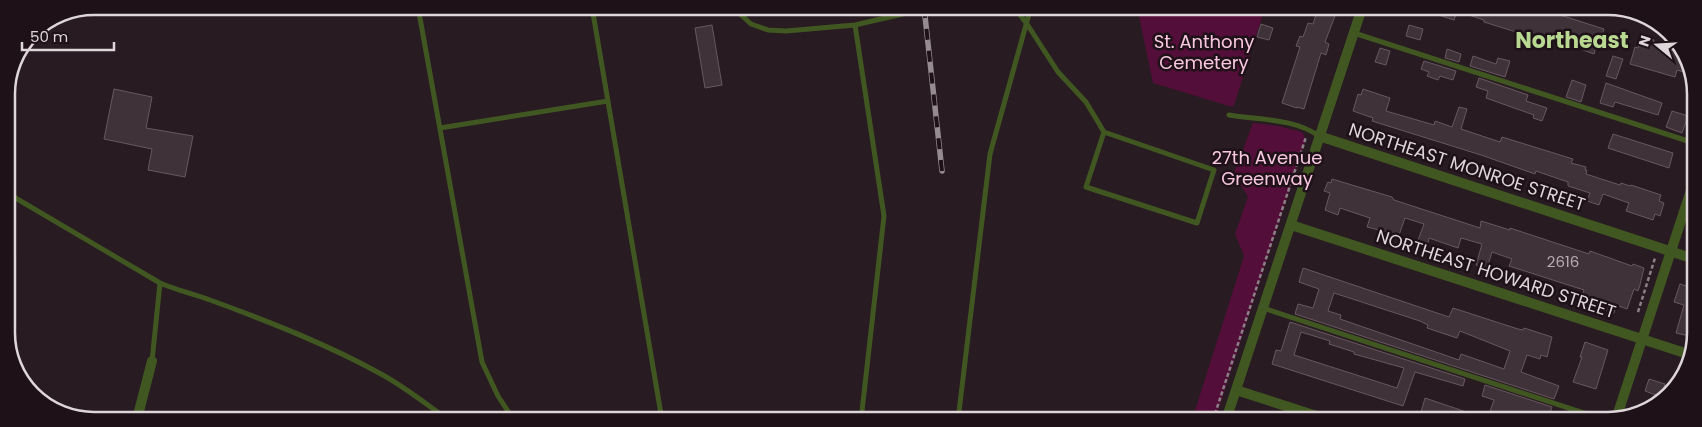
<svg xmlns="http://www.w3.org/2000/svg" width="1702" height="427" viewBox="0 0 1702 427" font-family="Poppins,sans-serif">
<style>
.green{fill:#530f39}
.building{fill:#403239;stroke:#685860;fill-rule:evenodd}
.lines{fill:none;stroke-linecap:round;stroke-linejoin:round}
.path{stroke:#8a8085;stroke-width:2.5;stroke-dasharray:4 2.5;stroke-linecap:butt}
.lane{stroke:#415721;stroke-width:5}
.street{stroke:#415721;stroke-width:10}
.rail-casing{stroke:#968b90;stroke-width:5.5}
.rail{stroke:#1e1218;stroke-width:4;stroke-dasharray:11;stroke-linecap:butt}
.labels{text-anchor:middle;stroke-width:5;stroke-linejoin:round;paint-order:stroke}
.number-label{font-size:15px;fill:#b7adb2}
.park-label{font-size:18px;fill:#f9c8e0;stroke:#1e1218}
.street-label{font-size:18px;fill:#dfd6da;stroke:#1e1218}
.district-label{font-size:22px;font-weight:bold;fill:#b9d892;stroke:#1e1218}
.rim{fill:none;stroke:#dfd6da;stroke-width:2.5}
</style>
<rect width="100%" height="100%" fill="#281b21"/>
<path class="green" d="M 1137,7 L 1265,8 L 1234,105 L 1232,107 L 1153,83 Z
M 56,16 L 15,69 L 32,32 Z
M 1253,123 L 1278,126 L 1302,132 L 1306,139 L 1215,420 L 1192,420 L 1244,256 L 1235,234 L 1248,197 L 1234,173 Z"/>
<path class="building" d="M 1318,8 L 1338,8 L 1325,42 L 1329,44 L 1326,55 L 1321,53 L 1304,109 L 1297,107 L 1297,108 L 1282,103 L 1300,47 L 1296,46 L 1300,36 L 1303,37 L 1308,23 L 1313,24 Z
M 1423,8 L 1538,8 L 1604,29 L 1598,47 L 1596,46 L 1594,54 L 1583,50 L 1584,46 L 1547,34 L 1542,40 L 1484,22 L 1484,20 L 1457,11 L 1454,20 L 1423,10 Z
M 1261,24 L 1273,28 L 1269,40 L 1257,37 Z
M 712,25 L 722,85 L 705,88 L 695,28 Z
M 1409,25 L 1423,29 L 1420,40 L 1406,36 Z
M 1642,36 L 1654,40 L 1654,42 L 1680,50 L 1693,75 L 1677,70 L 1675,77 L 1630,64 L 1635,47 L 1638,48 Z
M 1380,48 L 1390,51 L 1386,65 L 1375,62 Z
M 1447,49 L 1461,54 L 1459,62 L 1445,58 Z
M 1473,56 L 1496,64 L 1498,58 L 1510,61 L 1505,77 L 1470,66 Z
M 1613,56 L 1623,59 L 1616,79 L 1606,76 Z
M 1424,61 L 1456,71 L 1453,80 L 1440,76 L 1438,80 L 1427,76 L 1429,72 L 1421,69 Z
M 1479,78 L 1528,95 L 1526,101 L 1547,108 L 1542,121 L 1533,118 L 1534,115 L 1486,98 L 1488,91 L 1476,87 Z
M 1572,80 L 1586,85 L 1581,102 L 1566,97 Z
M 1606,83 L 1662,103 L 1658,115 L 1615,102 L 1613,107 L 1600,103 Z
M 114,89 L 152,97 L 146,128 L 193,136 L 185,177 L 148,170 L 152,149 L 104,139 Z
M 1363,89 L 1390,98 L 1386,111 L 1434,125 L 1435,121 L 1452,127 L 1459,107 L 1467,109 L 1461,129 L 1500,142 L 1502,137 L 1573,159 L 1571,163 L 1586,167 L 1585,170 L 1587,170 L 1586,174 L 1620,185 L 1621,183 L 1630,186 L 1631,185 L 1661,195 L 1659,201 L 1664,203 L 1660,216 L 1655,214 L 1653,220 L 1626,211 L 1629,203 L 1603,194 L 1599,205 L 1587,201 L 1590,193 L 1568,186 L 1568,182 L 1536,171 L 1535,174 L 1481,155 L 1372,121 L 1373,118 L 1353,111 L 1358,94 L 1361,95 Z
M 1672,111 L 1688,116 L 1682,133 L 1666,127 Z
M 1613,134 L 1673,153 L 1669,168 L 1608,148 Z
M 1332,179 L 1392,197 L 1394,200 L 1480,228 L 1481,221 L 1510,230 L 1510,228 L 1589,254 L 1590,251 L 1632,266 L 1633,264 L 1644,268 L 1640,285 L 1638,291 L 1634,289 L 1627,309 L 1616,305 L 1614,313 L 1592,306 L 1593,304 L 1581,300 L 1584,290 L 1509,266 L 1512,259 L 1492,252 L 1487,268 L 1476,265 L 1482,244 L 1461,238 L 1458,248 L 1429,238 L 1427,247 L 1417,243 L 1424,224 L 1405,218 L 1399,235 L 1367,227 L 1370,218 L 1340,208 L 1338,215 L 1325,210 L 1330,193 L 1324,191 L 1328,182 L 1331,183 Z
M 1303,268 L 1449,317 L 1453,308 L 1518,329 L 1523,330 L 1524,328 L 1552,337 L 1547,357 L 1541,355 L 1540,359 L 1527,355 L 1521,372 L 1559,386 L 1554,399 L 1295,314 L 1298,304 L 1313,308 L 1319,289 L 1299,282 ZM 1334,293 L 1420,321 L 1428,325 L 1427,328 L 1457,338 L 1460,331 L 1510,351 L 1504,369 L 1461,354 L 1459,360 L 1340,319 L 1341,315 L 1328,311 Z
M 1692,282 L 1694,283 L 1694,337 L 1676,333 L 1684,305 L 1674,302 L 1680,284 L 1690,287 Z
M 1290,322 L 1465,379 L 1463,386 L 1415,372 L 1403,406 L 1272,364 L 1276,350 L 1281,351 ZM 1301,332 L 1330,341 L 1329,344 L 1354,352 L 1354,354 L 1404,368 L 1397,388 L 1294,355 Z
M 1585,342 L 1608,350 L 1596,389 L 1573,382 L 1582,357 L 1580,357 Z
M 1649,379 L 1665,384 L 1661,397 L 1645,391 Z
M 1485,385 L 1552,407 L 1548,420 L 1527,412 L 1524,420 L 1487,420 L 1494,400 L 1482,396 Z
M 1425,398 L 1487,419 L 1487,420 L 1446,420 L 1421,412 Z"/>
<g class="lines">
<path class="path" d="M 1638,312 L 1655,258
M 1213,420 L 1306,137"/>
<path class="lane" d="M 418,7 L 482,362 L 498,396 L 513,419
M 592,7 L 662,420
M 735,7 L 739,13 L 751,24 L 768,30 L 786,31 L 855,25 L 933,7
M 1014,7 L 1027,24 L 1058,72 L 1086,102 L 1104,132 L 1214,170 L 1197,223 L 1086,187 L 1104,132
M 855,25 L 884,216 L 861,420
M 1354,33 L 1694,143
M 1229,115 C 1259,120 1293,118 1319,136
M 440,128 L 608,101
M 7,193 L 160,283 L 152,361
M 160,283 C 176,290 194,294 210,300 C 268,321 327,344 381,374 C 405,387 426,404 447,419
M 1263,308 L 1608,421
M 958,420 L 990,154 L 1031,7"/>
<path class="street" d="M 1319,136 L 1694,259
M 1291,225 L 1691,355
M 1236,390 L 1329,420
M 137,419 L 152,361
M 1616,419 L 1694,181
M 1226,420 L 1362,8"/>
<defs>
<path id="rail" d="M 924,7 L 942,171"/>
</defs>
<use href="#rail" class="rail-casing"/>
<use href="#rail" class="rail"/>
</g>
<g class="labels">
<g class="number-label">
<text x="1563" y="267">2616</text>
</g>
<g class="park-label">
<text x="1204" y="48">St. Anthony<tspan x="1204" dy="21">Cemetery</tspan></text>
<text x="1267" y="164">27th Avenue<tspan x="1267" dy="21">Greenway</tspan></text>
</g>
<g class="street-label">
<text transform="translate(1467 167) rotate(18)" y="6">NORTHEAST MONROE STREET</text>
<text transform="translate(1496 274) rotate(18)" y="6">NORTHEAST HOWARD STREET</text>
</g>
<g class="district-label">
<text x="1572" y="48">Northeast</text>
</g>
</g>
<path d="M0 0H1702V427H0ZM94 15H1608A79 79 0 0 1 1687 94V333A79 79 0 0 1 1608 412H94A79 79 0 0 1 15 333V94A79 79 0 0 1 94 15Z" fill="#1e1218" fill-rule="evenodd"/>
<path class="rim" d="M94 15H1608A79 79 0 0 1 1687 94V333A79 79 0 0 1 1608 412H94A79 79 0 0 1 15 333V94A79 79 0 0 1 94 15Z"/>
<g transform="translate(1657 45) rotate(288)" stroke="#1e1218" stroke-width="4" paint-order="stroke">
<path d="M0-4L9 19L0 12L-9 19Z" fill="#dfd6da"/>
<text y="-8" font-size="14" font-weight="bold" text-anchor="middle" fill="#dfd6da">N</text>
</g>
<path d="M22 42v8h92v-8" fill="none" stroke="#dfd6da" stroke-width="2.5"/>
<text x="30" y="42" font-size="15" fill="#dfd6da" stroke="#1e1218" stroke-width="4" paint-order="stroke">50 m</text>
</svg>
